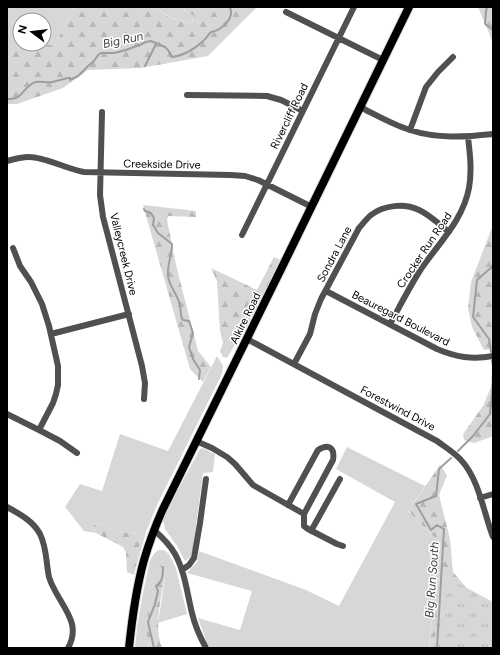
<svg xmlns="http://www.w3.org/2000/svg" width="500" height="655" viewBox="0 0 500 655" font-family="Figtree,sans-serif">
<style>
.grass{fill:#d7d7d7}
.forest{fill:url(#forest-firs)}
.park{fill:url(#park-tufts)}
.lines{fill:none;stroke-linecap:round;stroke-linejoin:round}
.stream{stroke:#9e9e9e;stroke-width:2}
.major-casing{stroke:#dbdbdb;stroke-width:10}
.minor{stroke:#505050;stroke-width:6}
.major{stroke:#000;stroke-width:8}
.labels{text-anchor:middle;stroke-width:3;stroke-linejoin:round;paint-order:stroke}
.street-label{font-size:11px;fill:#000;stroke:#fff}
.water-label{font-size:12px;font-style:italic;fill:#3f3f3f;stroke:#fff}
</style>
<defs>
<pattern id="forest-firs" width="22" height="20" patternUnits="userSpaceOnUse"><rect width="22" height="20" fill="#d7d7d7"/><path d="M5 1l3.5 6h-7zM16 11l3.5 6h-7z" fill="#b7b7b7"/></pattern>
<pattern id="park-tufts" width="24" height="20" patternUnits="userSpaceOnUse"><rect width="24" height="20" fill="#d7d7d7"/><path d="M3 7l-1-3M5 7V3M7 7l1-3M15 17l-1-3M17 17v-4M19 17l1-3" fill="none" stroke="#b7b7b7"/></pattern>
</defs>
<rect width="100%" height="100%" fill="#fff"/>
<path class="grass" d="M 7,7 L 78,7 L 73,9 L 55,45 L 48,45 L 44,43 L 44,20 L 20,20 L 20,27 L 7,19 Z
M 152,7 L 179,7 L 194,16 L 192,23 L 172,18 Z
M 244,316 L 252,319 L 234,346 L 227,358 L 223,357 L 220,351 L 223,343 C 235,340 239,326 244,316 Z
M 217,356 L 223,366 L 222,374 L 158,503 L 146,532 L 134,575 L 141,539 L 137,534 L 116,531 L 96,523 L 94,526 L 96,533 L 84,531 L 65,507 L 80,484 L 102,491 L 120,434 L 168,451 Z
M 347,447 L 425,486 L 408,511 L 438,541 L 439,551 L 429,648 L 210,648 L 207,643 L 198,618 L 240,630 L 252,591 L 187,573 L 197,562 L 199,551 L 306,590 L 339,606 L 395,502 L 336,469 Z
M 203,448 L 215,454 L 213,472 L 203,473 L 193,548 L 191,557 L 185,561 L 177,546 L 165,529 L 163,520 L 165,514 L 200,449 Z
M 158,550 L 164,550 L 169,554 L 176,568 L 187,614 L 158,623 L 166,571 L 148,643 L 150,648 L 135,648 L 137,628 L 142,598 L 150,560 L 154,554 Z"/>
<path class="forest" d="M 78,7 L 152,7 L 171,18 L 192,23 L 194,16 L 179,7 L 257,7 L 208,56 L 141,68 L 88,70 L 63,88 L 17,104 L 7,104 L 7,19 L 20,27 L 20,44 L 44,44 L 44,43 L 48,45 L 55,45 L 73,9 Z
M 478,7 L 493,7 L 493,45 L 489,33 Z
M 143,205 L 196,211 L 196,217 L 168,216 L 167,220 L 177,269 L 198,351 L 211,367 L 203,382 L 190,369 Z
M 493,225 L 493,349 L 484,350 L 472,327 L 468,308 L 471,282 Z
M 274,257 L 280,260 L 252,319 L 244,316 C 239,326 235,340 223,343 L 220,331 L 217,281 L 211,268 L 257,290 Z
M 492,366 L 493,366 L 493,435 L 491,437 L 474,443 L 464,440 L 463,434 L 483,406 L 491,387 Z
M 440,465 L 447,475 L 439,495 L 450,539 L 453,572 L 465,586 L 453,648 L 429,648 L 439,551 L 438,541 L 408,511 Z
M 96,523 L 116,531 L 137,534 L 141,539 L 134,575 L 127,572 L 126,552 L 123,547 L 96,533 L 94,526 Z
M 163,565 L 166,571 C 162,595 153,625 162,648 L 150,648 C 140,628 154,588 160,566 Z"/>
<path class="park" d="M 441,574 L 493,602 L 493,648 L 434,648 Z"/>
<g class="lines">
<path class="stream" d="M 487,7 L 486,11 L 485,24 L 493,30
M 145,66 L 156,44
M 7,99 C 23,100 21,90 33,83 C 38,80 46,83 52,82 C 57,81 63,79 68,78 L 70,78 L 70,80 L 78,76 L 88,66 L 94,61 L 98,55 L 101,53 L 114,53 L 126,50 L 142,44 L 146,42 L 151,41 L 165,47 L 168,50 L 172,57 C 182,56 195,49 202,42 C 206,39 208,35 211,32 C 218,31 228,24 230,17 C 232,14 231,10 230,7
M 144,209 L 145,211 L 151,213 L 154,218 L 153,225 L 158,233 L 172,244 C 172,255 167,265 168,276 C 169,285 176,293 179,302 C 182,308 179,315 183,320 L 189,321 L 193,333 L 189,347 L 193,359 L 200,370 L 199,379
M 491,352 L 489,339 L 473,317 L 477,280 L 493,266
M 492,361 L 493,365
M 458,451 L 473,436 L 490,414 L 493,383
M 154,648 L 148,622 L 155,604 L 158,591 L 156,586 C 163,582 163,574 163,567
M 437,648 L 444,529 L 437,525 L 431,530 L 416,504 L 436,496 L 439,469 L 451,458"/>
<defs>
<path id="major" d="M 129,648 C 132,619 136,589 144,560 C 149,543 155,527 162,511 L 286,259 L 409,7"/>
</defs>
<use href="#major" class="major-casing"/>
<path class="minor" d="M 286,12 L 383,60
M 187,95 L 267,96 L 281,100 L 303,111
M 360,107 C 376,115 393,125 410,130 C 437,139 465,137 493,134
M 102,112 L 100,195 L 103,217 L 142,366 L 145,383 L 144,399
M 410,130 L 426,87 L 438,72 L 453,57
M 7,161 C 14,159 21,157 29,157 C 45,157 67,169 84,172 L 231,175 L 245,176 L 258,180 L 312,207
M 242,235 L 354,7
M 13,248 L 20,266 L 31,282 L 42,304 L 49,326 L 58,366 L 58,385 L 56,394 L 53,403 L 39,430
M 326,291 L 437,349 C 456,357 472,360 493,356
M 390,324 C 400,306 410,286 421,269 C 439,243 463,220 469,188 C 472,171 470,154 468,137
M 51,334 L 129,314
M 247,339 L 437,441 C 445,447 455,453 461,460 C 479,479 484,514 493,537
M 294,364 L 310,334 L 315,314 L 321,299 L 359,228 C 363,224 366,219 371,215 C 384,205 404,203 419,210 C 430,215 440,225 449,232
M 7,414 L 39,430 L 60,441 L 77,453
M 196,441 L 212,448 L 227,457 L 235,464 L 253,485 L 304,514 L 304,526 L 308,529 L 337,544 L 343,546
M 480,498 L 493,494
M 288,505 L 318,450 C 329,443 335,448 333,460 L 304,514
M 7,507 C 20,514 33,521 40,534 C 47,548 46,563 49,577 C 54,594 68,608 72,624 C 74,633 72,641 68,648
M 154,530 C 162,537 170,545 175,554 C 185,572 187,593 192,613 C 195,626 200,637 206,648
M 311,531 L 340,479
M 182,570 L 189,565 L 194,558 L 200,523 L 206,479"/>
<use href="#major" class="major"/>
</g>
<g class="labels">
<g class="street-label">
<text transform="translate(289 116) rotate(-64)" y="4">Rivercliff Road</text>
<text transform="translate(162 164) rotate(1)" y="4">Creekside Drive</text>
<text transform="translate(424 250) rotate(-56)" y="4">Crocker Run Road</text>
<text transform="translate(124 254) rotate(76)" y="4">Valleycreek Drive</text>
<text transform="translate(334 254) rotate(-62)" y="4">Sondra Lane</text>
<text transform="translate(245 318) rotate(-64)" y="4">Alkire Road</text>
<text transform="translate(401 318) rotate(27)" y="4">Beauregard Boulevard</text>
<text transform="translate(398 408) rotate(28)" y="4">Forestwind Drive</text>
</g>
<g class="water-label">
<text transform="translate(123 40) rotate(-12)" y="4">Big Run</text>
<text transform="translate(432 580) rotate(-86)" y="4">Big Run South</text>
</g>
</g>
<rect width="500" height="655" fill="none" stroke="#000000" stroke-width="16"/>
<g transform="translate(32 32) rotate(285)"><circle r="19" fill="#ffffff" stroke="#999999"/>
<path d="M0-3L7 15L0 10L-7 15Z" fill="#000000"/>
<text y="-6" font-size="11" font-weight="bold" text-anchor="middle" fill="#000000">N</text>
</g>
</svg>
